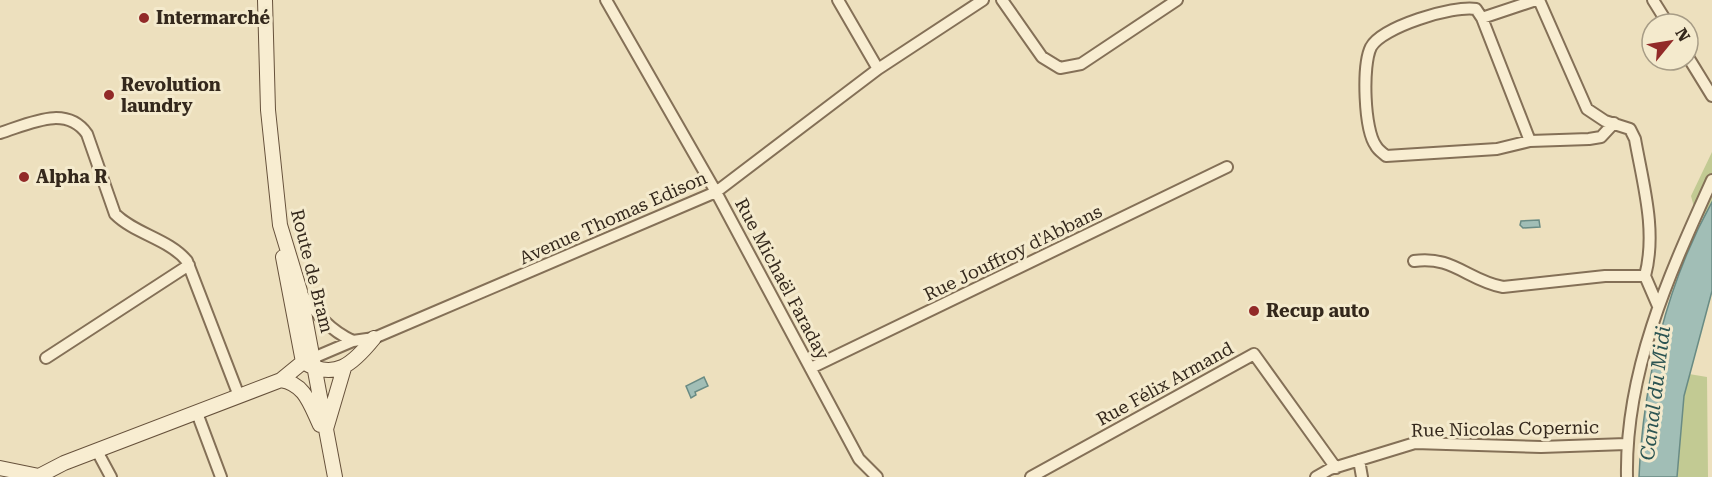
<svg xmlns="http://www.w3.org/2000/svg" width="1712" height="477" viewBox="0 0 1712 477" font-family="'Roboto Serif',serif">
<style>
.green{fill:#c2ca93}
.water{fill:#a1beb6;stroke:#698b84;stroke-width:1.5}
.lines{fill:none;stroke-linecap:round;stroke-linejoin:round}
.minor-casing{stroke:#847057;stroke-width:14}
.secondary-casing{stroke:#66513b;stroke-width:16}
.minor{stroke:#f8edd1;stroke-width:10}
.secondary{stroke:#f8edd1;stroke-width:14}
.poi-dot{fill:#922a28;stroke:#f4eacd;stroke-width:2}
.labels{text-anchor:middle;stroke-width:6;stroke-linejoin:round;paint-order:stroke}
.poi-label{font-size:18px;font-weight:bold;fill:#34281c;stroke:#f4eacd;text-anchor:start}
.street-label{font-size:18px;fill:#34281c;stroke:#f4eacd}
.water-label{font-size:20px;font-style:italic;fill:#2b5452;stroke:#f4eacd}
</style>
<rect width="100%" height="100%" fill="#ede0be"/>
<path class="green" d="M 1712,152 L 1712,202 L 1703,217 L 1694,207 L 1691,196 Z
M 1689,374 L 1707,377 L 1708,477 L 1677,477 L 1684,396 Z"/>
<path class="water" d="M 1712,202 L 1712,291 L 1684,396 L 1677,477 L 1639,477 C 1643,383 1666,285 1712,202 Z
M 1539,220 L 1540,227 L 1523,228 L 1520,225 L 1521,221 Z
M 704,377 L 708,386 L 695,392 L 696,395 L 691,398 L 686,386 Z"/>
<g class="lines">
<defs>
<path id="minor" d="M 606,0 L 716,192 L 859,459 L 877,477
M 838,0 L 878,69
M 1002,0 L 1042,57 L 1060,68 L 1081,64 L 1177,0
M 1539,0 L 1587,109 L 1605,121 L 1630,129 L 1635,139 C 1643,184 1657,231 1645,276
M 1653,0 L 1668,24
M 1482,18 L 1476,9 C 1453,5 1382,27 1371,47 C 1362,65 1364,130 1376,146 C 1378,150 1383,153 1386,156 L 1497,149 L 1530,141 L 1589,139 L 1601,137 L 1614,123
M 1688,57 L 1712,96
M 0,133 C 29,124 66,104 87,134 L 115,214 C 135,234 169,239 187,261 L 239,396
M 1530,141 L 1482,18 L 1536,0
M 1414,261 C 1452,255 1469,281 1503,287 L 1605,276 L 1645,276 L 1658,306
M 301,293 C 317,314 329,330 353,341
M 46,358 L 189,265
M 306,361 L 353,341 L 374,338 L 716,192 L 878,69 L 983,0
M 811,368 L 1227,167
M 197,413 L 221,477
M 97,451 L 111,477
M 1359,460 L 1362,477
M 1031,477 L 1254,354 L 1336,468
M 1316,477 L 1330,469 L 1415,443 L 1541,447 L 1626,444
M 1627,477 C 1625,371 1669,275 1712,180"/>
<path id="secondary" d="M 265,0 L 268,110 L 280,225 L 300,291 L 335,477
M 283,257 L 303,362 C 335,381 353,364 374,338
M 281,380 C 305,384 310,404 320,425
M 326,429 L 344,368
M 0,468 L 39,476
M 37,477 L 64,463 L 281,380 L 303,362"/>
</defs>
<use href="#minor" class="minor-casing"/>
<use href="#secondary" class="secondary-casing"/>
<use href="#minor" class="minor"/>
<use href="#secondary" class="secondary"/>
</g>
<g class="poi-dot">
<circle cx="144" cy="18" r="6"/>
<circle cx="109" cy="95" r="6"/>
<circle cx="24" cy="177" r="6"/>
<circle cx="1254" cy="311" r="6"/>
</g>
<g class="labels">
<g class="poi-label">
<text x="156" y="24">Intermarché</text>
<text x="121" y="91">Revolution<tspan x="121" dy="21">laundry</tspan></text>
<text x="36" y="183">Alpha R</text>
<text x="1266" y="317">Recup auto</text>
</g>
<g class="street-label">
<text transform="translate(613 218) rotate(-24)" y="6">Avenue Thomas Edison</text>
<text transform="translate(1013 253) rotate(-26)" y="6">Rue Jouffroy d'Abbans</text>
<text transform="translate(312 271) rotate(76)" y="6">Route de Bram</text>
<text transform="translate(782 279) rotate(62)" y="6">Rue Michaël Faraday</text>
<text transform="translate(1165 384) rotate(-29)" y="6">Rue Félix Armand</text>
<text transform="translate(1505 429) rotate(-1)" y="6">Rue Nicolas Copernic</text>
</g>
<g class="water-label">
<text transform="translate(1655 393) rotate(-83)" y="7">Canal du Midi</text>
</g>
</g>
<g transform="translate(1670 42) rotate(60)"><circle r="28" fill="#f4eacd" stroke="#a79c86" stroke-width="1.5"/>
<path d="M0-4.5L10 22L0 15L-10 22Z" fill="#922a28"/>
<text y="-9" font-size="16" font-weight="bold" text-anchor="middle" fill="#34281c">N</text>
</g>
</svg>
